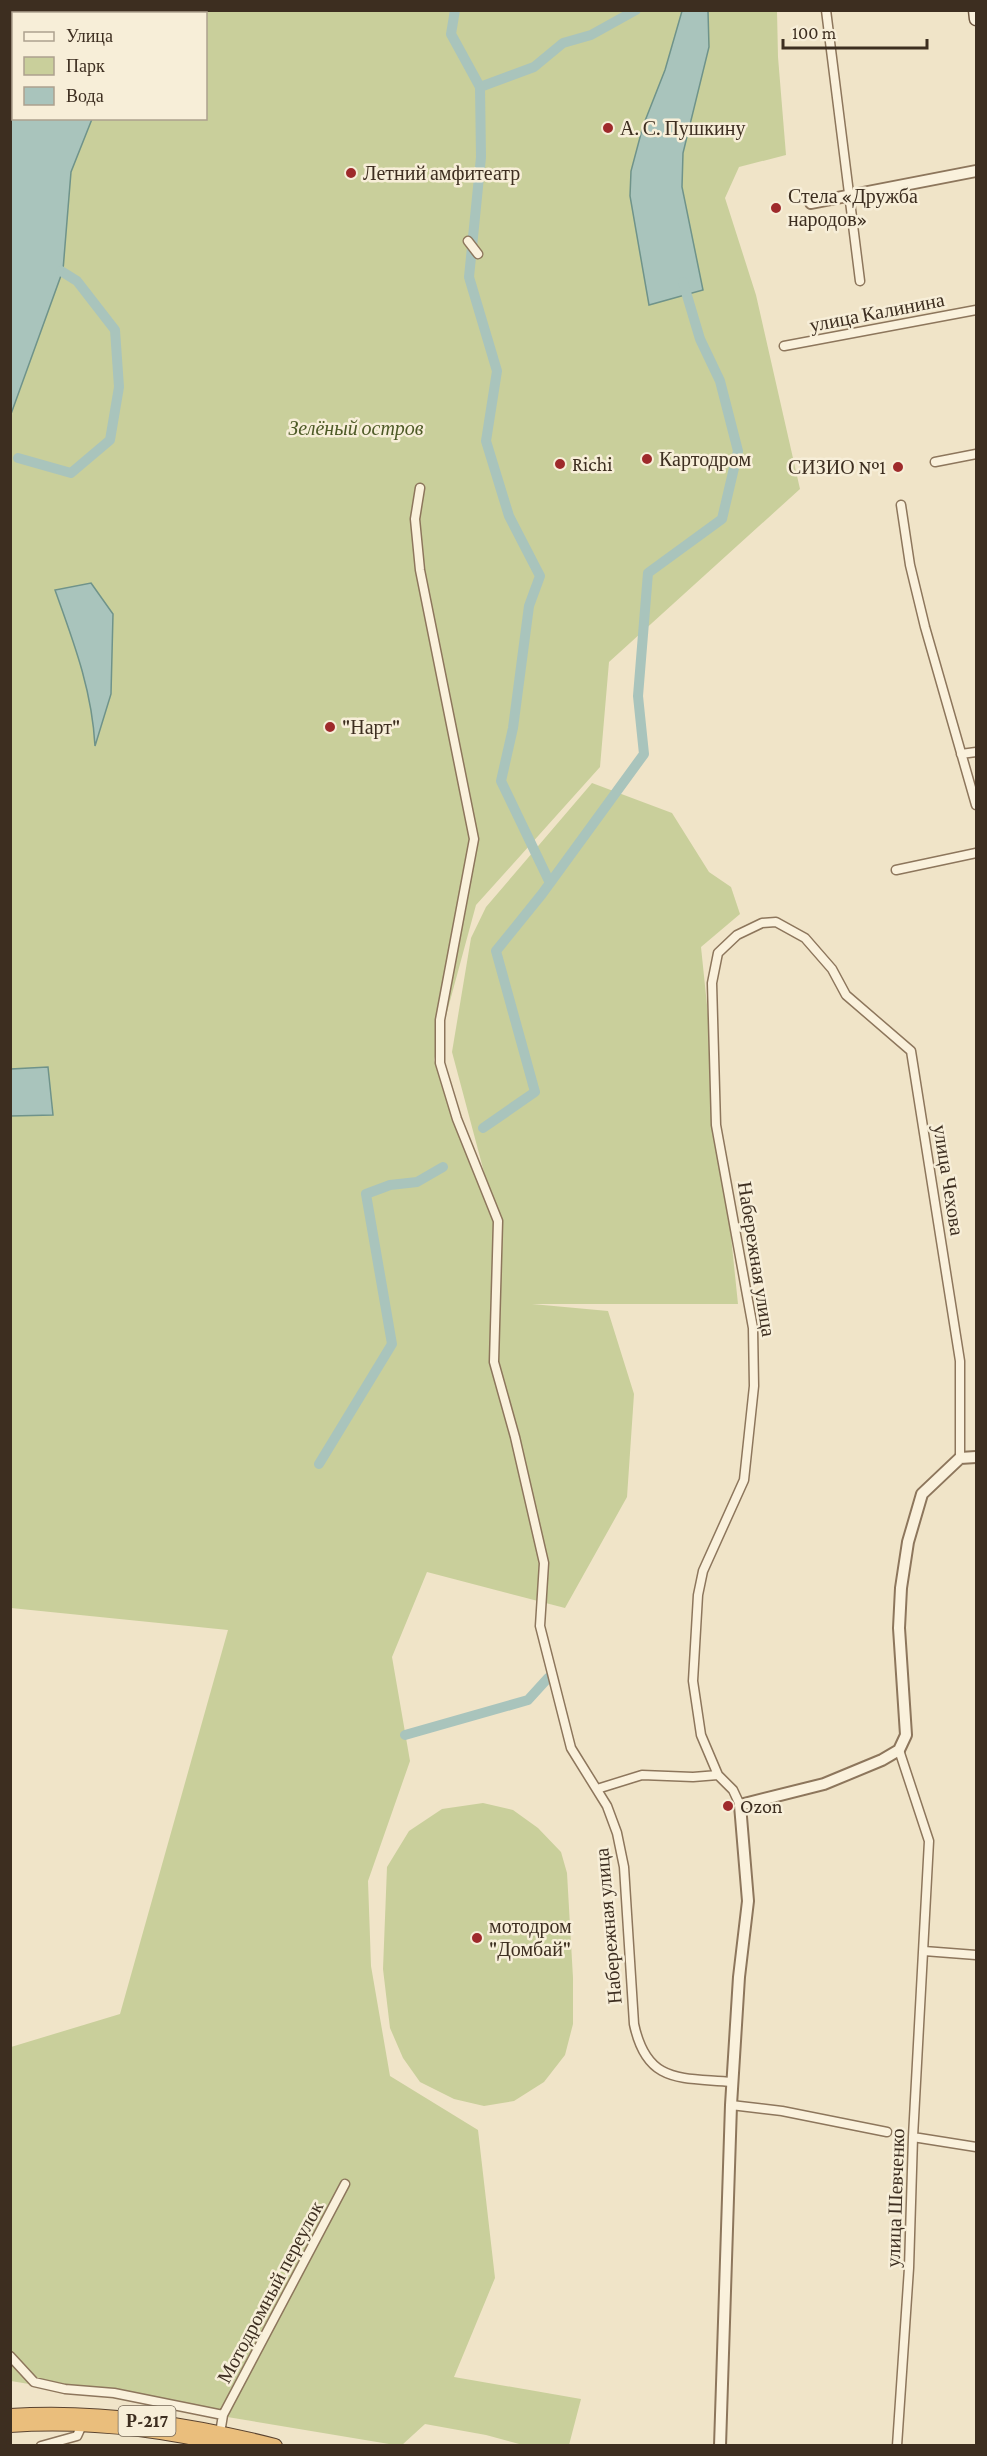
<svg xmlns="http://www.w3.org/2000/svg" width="987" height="2456" viewBox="0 0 987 2456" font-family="'Crimson Pro',serif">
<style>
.green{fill:#c9cf9b;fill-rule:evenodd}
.water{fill:#a9c4bc;stroke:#6f938a;stroke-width:1.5}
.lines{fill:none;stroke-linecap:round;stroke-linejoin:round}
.canal{stroke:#a9c4bc;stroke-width:10}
.minor-casing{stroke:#8d765c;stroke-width:11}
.tertiary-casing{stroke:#8d765c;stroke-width:14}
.secondary-casing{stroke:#6f573f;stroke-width:15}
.trunk-casing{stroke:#5b4430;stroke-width:16}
.minor{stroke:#faf1dc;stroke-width:8}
.tertiary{stroke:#faf1dc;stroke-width:10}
.secondary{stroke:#faf1dc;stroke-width:12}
.trunk{stroke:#eabe7c;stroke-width:14}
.poi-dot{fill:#9e2a2b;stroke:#f7eed8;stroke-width:2}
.labels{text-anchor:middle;stroke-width:5;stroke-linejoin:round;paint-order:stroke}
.shield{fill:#f7eed8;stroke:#756857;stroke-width:1.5}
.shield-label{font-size:18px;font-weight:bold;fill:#3d2e20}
.poi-label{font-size:20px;fill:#3d2e20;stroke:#f7eed8;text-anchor:start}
.street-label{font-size:20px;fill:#3d2e20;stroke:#f7eed8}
.park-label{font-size:20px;font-style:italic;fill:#4d5a26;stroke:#f7eed8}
</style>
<rect width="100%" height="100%" fill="#f0e4c8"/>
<path class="green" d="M 10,11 L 777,11 L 778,57 L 786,155 L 739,167 L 725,198 L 756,295 L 800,489 L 609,662 L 600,767 L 476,905 L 434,1060 L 493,1206 L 452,1052 L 471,938 L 486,907 L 592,783 L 672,813 L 709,872 L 731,887 L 740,914 L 701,947 L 738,1304 L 532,1304 L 608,1311 L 634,1394 L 627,1497 L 565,1608 L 427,1572 L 392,1657 L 410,1761 L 368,1881 L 371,1966 L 390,2076 L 478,2130 L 495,2278 L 454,2377 L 581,2399 L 569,2445 L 523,2445 L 486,2435 L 425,2424 L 402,2445 L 395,2445 L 11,2381 L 11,2047 L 120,2014 L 228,1630 L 11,1608 ZM 14,14 L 206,14 L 206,118 L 14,118 Z
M 483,1803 L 513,1810 L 538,1828 L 561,1852 L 567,1873 L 573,1978 L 573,2024 L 565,2055 L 544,2082 L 514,2101 L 484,2106 L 454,2099 L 420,2082 L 403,2058 L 390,2028 L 383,1969 L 387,1867 L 409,1831 L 442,1809 Z"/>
<path class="water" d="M 682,11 L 708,11 L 709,47 L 683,153 L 682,187 L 703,290 L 649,305 L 630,196 L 631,171 L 643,126 L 665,70 Z
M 11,58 L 14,61 L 14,118 L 92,119 L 71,172 L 63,270 L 11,414 Z
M 91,583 L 113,614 L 111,694 L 95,746 C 92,690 74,643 55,590 Z
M 48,1067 L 53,1115 L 11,1116 L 11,1069 Z"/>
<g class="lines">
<path class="canal" d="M 455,10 L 451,34 L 480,87 L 481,157 L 469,277 L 497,371 L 486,441 L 509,516 L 540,576 L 529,606 L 513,728 L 501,781 L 550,883
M 480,87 L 534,67 L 563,43 L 591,35 L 636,10
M 18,458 L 71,473 L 110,440 L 119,387 L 115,330 L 77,281 L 61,271
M 483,1128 L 535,1092 L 496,951 L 542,894 L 644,754 L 638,696 L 648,573 L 722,519 L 738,451 L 720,381 L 700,339 L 683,282
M 319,1464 L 392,1344 L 366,1194 L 390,1185 L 417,1182 L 443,1167
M 405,1735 L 528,1700 L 548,1678"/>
<defs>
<path id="minor" d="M 826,10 L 860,281
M 468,241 L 478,254
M 784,346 L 976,310
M 935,462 L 976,454
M 420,488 L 415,519 L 420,570 L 474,839 L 440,1020 L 440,1063 L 457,1119 L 498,1221 L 494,1362 L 515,1437 L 544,1563 L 540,1626 L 571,1748 L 607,1806 L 617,1833 L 624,1867 L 634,2024 C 647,2085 681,2077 732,2082
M 901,505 L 910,565 L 925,627 L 976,805
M 961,754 L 976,752
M 896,870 L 976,853
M 597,1789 L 642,1775 L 693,1777 L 718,1775
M 740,1805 L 733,1790 L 718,1775 L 701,1735 L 693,1681 L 698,1595 L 703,1571 L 744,1480 L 754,1386 L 753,1328 L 716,1125 L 712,983 L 718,953 L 737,935 L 762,923 L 776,922 L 805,938 L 832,969 L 846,995 L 911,1051 L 960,1361 L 960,1458
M 924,1951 L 976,1955
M 731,2105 L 782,2111 L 887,2132
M 913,2137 L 976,2147
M 10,2356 L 34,2382 L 65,2389 L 114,2393 L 223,2415 L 220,2433
M 223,2415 L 345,2184
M 41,2446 L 77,2436 L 82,2425
M 897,2446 L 909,2268 L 913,2137 L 929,1841 L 899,1750"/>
<path id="tertiary" d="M 811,203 L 976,171
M 720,2446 L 731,2105 L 739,1977 L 748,1901 L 740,1805 L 824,1784 L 882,1760 L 899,1750 L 906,1735 L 899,1628 L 901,1588 L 908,1542 L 922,1494 L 960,1458 L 976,1457"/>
<path id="secondary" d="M 975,10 L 976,19"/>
<path id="trunk" d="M 10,2416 C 99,2410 189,2424 275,2446
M 10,2425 C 83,2420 160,2429 231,2446"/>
</defs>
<use href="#minor" class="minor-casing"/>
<use href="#tertiary" class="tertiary-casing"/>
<use href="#secondary" class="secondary-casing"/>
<use href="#trunk" class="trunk-casing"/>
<use href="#minor" class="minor"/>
<use href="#tertiary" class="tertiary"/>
<use href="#secondary" class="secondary"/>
<use href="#trunk" class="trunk"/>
</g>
<g class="poi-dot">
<circle cx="608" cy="128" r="6"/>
<circle cx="351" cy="173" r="6"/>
<circle cx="776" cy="208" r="6"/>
<circle cx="647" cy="459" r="6"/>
<circle cx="560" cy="464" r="6"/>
<circle cx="898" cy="467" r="6"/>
<circle cx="330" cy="727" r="6"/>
<circle cx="728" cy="1806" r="6"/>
<circle cx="477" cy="1938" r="6"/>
</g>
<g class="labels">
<rect class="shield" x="118.5" y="2406" width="57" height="30" rx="4.5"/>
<g class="shield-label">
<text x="147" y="2427">Р-217</text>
</g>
<g class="poi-label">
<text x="620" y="135">А. С. Пушкину</text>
<text x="363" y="180">Летний амфитеатр</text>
<text x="788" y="203">Стела «Дружба<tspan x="788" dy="23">народов»</tspan></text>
<text x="659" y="466">Картодром</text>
<text x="572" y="471">Richi</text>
<text x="886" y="474" text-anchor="end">СИЗИО №1</text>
<text x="342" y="734">"Нарт"</text>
<text x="740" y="1813">Ozon</text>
<text x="489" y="1933">мотодром<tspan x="489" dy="23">"Домбай"</tspan></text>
</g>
<g class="street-label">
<text transform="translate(877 312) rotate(-11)" y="7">улица Калинина</text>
<text transform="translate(949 1180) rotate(81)" y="7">улица Чехова</text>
<text transform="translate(757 1259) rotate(81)" y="7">Набережная улица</text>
<text transform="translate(608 1926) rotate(-95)" y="7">Набережная улица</text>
<text transform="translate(895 2198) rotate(-88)" y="7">улица Шевченко</text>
<text transform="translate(270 2292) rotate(-62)" y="7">Мотодромный переулок</text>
</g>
<g class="park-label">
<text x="356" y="435">Зелёный остров</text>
</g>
</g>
<rect width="987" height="2456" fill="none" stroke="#3d2e20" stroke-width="24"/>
<rect x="12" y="12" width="195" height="108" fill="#f7eed8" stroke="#ada18e" stroke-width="1.5"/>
<rect x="24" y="32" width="30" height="9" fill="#faf1dc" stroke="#ada18e" stroke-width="1.5"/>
<text x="66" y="42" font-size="18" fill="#3d2e20">Улица</text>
<rect x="24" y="57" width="30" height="18" fill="#c9cf9b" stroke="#ada18e" stroke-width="1.5"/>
<text x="66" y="72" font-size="18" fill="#3d2e20">Парк</text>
<rect x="24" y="87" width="30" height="18" fill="#a9c4bc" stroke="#ada18e" stroke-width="1.5"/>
<text x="66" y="102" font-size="18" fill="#3d2e20">Вода</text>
<path d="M783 39v9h144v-9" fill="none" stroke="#3d2e20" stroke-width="3"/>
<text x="792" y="39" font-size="18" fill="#3d2e20" stroke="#f7eed8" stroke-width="4.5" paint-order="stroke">100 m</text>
</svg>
